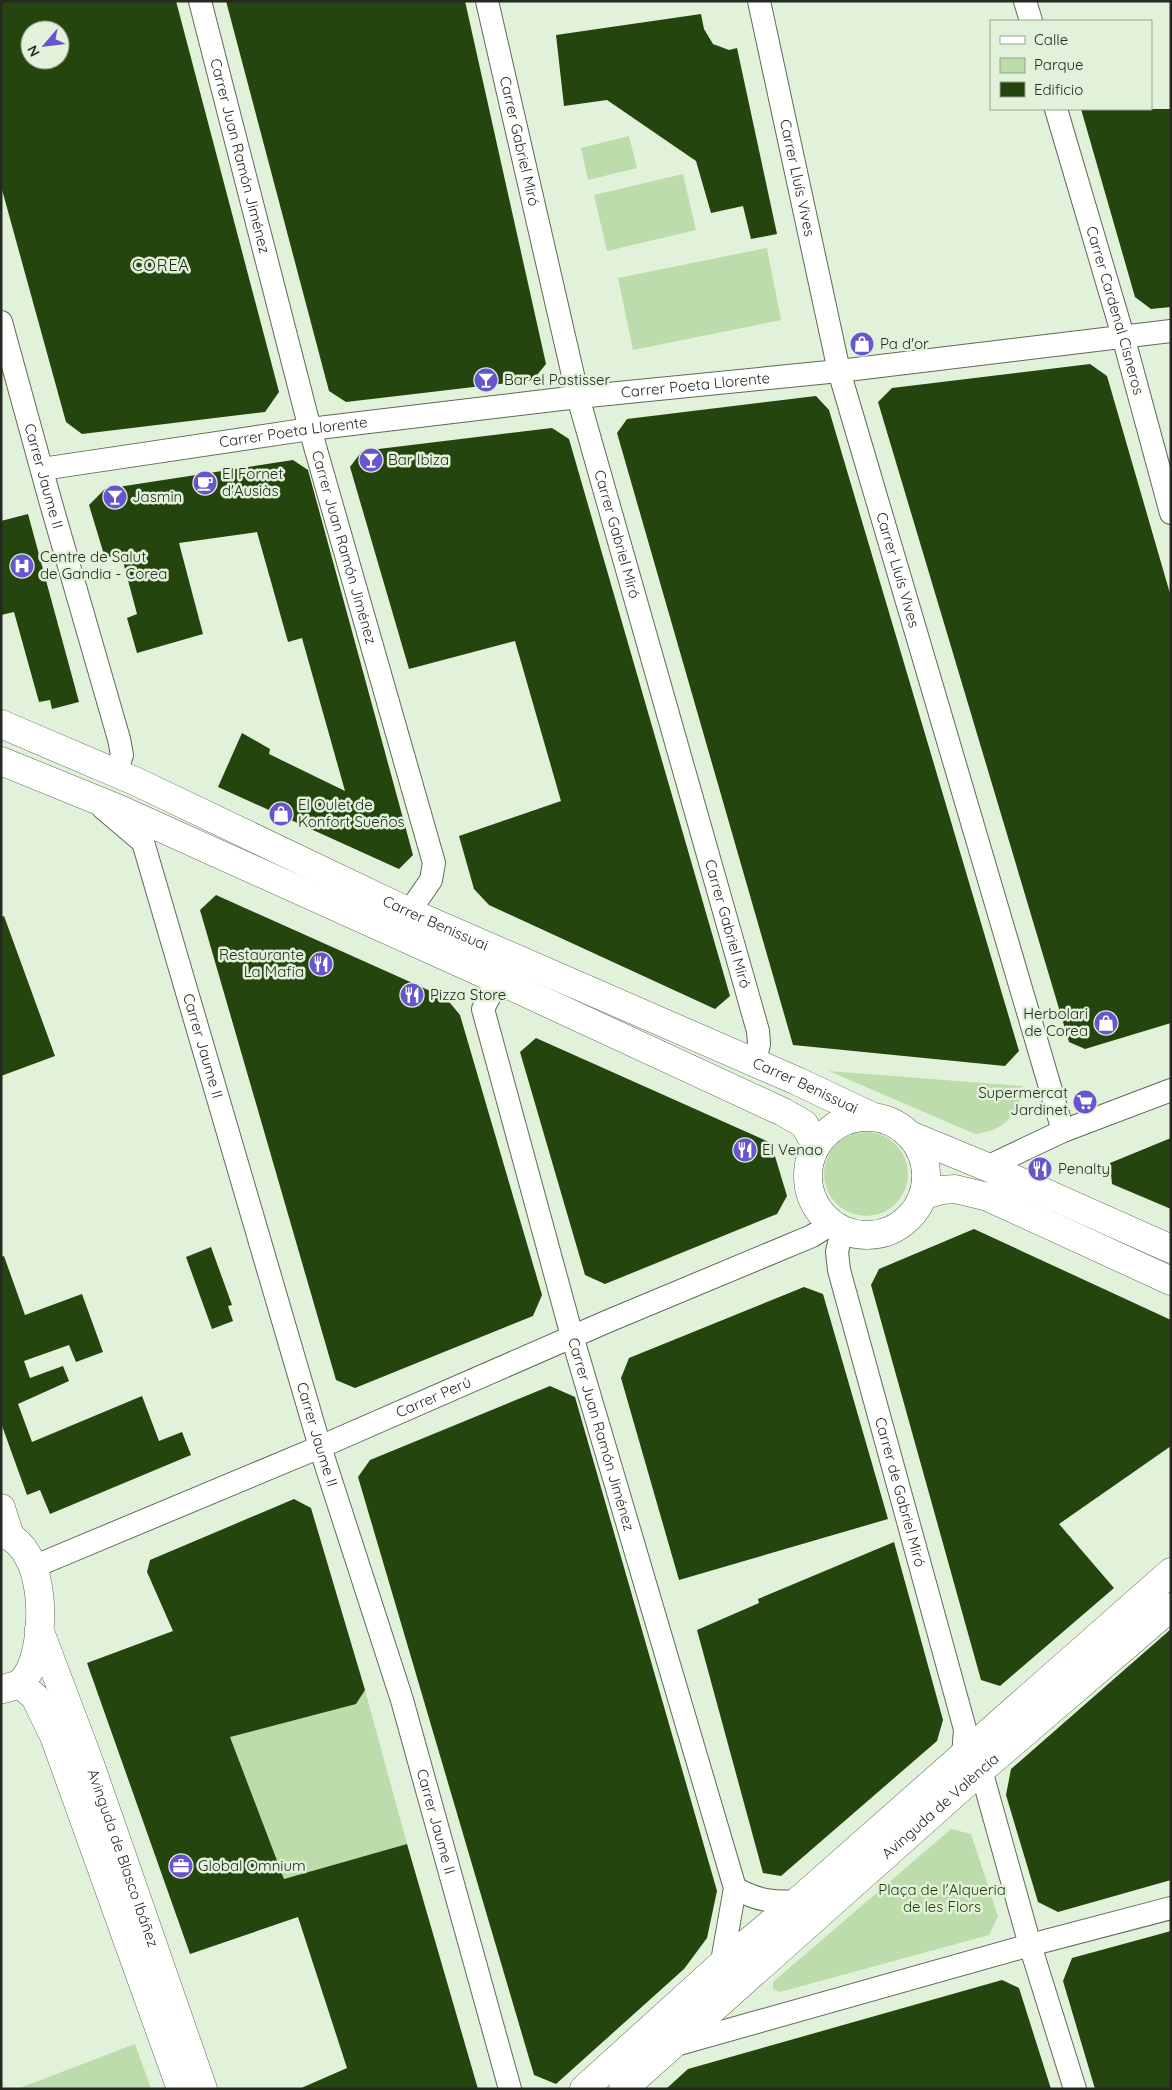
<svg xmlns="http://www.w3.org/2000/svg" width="1172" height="2090" viewBox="0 0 1172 2090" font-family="Quicksand,sans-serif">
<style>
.green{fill:#bcdcab}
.building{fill:#25450e;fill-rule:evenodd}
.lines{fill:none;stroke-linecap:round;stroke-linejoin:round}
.street-casing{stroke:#5e6b57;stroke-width:24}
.secondary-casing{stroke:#5e6b57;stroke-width:29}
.street{stroke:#fff;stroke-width:22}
.secondary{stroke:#fff;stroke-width:28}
.labels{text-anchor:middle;stroke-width:5;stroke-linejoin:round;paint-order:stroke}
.street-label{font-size:15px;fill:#242a21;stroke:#e2f1d9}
.poi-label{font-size:15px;fill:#242a21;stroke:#e2f1d9;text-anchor:start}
.park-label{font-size:15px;fill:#1d3b05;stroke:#e2f1d9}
.neighbourhood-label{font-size:16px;letter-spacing:1px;fill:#242a21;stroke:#e2f1d9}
</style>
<rect width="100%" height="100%" fill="#e2f1d9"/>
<path class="green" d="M 629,136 L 637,168 L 588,180 L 581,148 Z
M 683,174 L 696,230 L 607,251 L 594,195 Z
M 767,248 L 781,320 L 633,350 L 618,278 Z
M 829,1071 L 1022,1086 L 1023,1091 C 1013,1118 1005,1130 975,1134 Z
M824 1174a42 42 0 1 1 84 0a42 42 0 1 1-84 0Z
M 365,1690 L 407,1844 L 284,1879 L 230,1737 Z
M 951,1829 L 971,1834 L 998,1916 L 989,1935 L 780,1992 L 773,1989 L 773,1982 Z
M 135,2044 L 151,2089 L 17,2089 Z"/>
<path class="building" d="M 1,1 L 176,1 L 279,392 L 265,412 L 82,434 L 66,422 L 1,186 ZM 30,30 L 60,30 L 60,60 L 30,60 Z
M 226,1 L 465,1 L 546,364 L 533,380 L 346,402 L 329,391 Z
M 701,14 L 704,29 L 713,44 L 729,50 L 737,48 L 777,234 L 751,239 L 743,206 L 711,213 L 696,161 L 607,100 L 564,106 L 556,35 Z
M 1081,109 L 1171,109 L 1171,307 L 1151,309 L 1135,297 Z
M 1090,364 L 1107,376 L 1171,597 L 1171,1023 L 1085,1049 L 1069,1042 L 878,402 L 892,388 Z
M 816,396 L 829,410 L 1019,1051 L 1005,1066 L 793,1045 L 617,433 L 627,419 Z
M 552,428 L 569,439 L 730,996 L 715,1009 L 489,905 L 474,889 L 459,836 L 561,801 L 515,641 L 409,669 L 350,467 L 362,451 Z
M 293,460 L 308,470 L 413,855 L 399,869 L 218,787 L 242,733 L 270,749 L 269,754 L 345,791 L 302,638 L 288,642 L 257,532 L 179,543 L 203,634 L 137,653 L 127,618 L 137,614 L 121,554 L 105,558 L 89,505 L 105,489 Z
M 28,514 L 79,702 L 52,709 L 50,700 L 39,702 L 14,612 L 1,615 L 1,521 Z
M 216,895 L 446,998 L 460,1015 L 542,1295 L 533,1316 L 355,1388 L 336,1380 L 200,910 Z
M 4,916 L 55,1056 L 1,1076 L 1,917 Z
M 536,1038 L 771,1143 L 787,1196 L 777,1214 L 605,1284 L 585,1275 L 520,1052 Z
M 1171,1138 L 1171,1209 L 1112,1184 L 1110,1163 Z
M 974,1229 L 1171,1320 L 1171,1446 L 1059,1524 L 1114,1588 L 1000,1686 L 981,1680 L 871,1285 L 879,1269 Z
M 211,1247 L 232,1305 L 228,1306 L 233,1321 L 212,1329 L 186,1257 Z
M 4,1256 L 25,1315 L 82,1294 L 103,1352 L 76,1362 L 69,1345 L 24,1361 L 30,1378 L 63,1366 L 69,1381 L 18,1404 L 32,1442 L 142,1396 L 159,1441 L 182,1432 L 191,1455 L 50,1514 L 40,1490 L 27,1495 L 1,1423 L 1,1257 Z
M 804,1287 L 823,1294 L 888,1519 L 679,1580 L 621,1378 L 629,1358 Z
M 550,1386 L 575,1397 L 717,1891 L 707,1938 L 684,1969 L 556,2084 L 534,2075 L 358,1477 L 370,1460 Z
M 294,1499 L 311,1508 L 365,1690 L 356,1704 L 230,1737 L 284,1879 L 407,1844 L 478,2089 L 299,2089 L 347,2068 L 298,1917 L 190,1954 L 87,1663 L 173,1631 L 147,1572 L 150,1560 Z
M 894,1542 L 943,1720 L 937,1741 L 781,1876 L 763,1873 L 697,1630 L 759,1603 L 758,1599 Z
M 1171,1629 L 1171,1880 L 1058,1912 L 1038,1902 L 1006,1795 L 1011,1769 Z
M 1171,1931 L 1171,2089 L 1095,2089 L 1063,1981 L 1072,1958 Z
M 1002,1980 L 1019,1988 L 1051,2089 L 666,2089 L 688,2069 Z"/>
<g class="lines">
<defs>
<g id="street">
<path id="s1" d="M 200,1 L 310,429 L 434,863 L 431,880 L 409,912"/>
<path id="s2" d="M 487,1 L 578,397 L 758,1031 L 759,1044 L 755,1062"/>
<path id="s3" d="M 759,1 L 839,371 L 1063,1131"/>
<path d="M 1025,1 L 1031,21"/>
<path id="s4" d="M 1056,109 L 1123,336 L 1171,513"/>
<path id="s5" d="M 1,322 L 50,500 L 119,739 L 122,755 L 115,774"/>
<path id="s6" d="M 42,469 L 310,429 L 578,397 L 839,371 L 1171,331"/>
<path id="s7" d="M 103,808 L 143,842 L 320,1447 L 402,1700 L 510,2089"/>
<path id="s8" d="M 498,980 L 483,1009 L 572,1336 L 735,1888 L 720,1973"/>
<path d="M 987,1167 L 1063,1131 L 1171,1090"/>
<path id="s9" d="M 842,1230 L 837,1252 L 839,1270 L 965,1729 L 963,1756"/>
<path id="s10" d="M 33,1567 L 320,1447 L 606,1322 L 812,1236 L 831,1224"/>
<path d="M 981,1770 L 1030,1945 L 1075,2089"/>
<path d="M 735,1888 C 756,1900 773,1903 798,1901"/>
<path d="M 672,2046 L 1030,1945 L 1171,1908"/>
</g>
<g id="secondary">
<path id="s11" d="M 1,724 L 137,782 L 409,912 L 797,1081 L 871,1116"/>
<path d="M 1,761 L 119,809 L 498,980 L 783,1112 L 804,1124 L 816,1145"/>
<circle cx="867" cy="1176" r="59"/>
<path d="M 912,1136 L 987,1167 L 1171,1249"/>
<path d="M 924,1195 L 942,1190 L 955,1189 L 988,1197 L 1171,1281"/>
<path d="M 1,1508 L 10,1536"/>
<path d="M 1,1533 C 46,1546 46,1629 32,1665 C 30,1672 25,1678 20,1684 L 3,1689"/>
<path id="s12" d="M 39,1629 L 90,1764 L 203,2089"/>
<path d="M 20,1684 L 35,1697 L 54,1736 L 181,2089"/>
<path d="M 584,2089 L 722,1964 L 798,1901 L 1171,1572"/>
<path id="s13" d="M 623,2089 L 981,1770 L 1171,1607"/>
</g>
</defs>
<use href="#street" class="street-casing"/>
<use href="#secondary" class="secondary-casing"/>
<use href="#street" class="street"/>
<use href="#secondary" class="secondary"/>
</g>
<defs>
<symbol id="shop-disc" viewBox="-11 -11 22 22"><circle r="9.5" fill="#6655ce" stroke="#e2f1d9"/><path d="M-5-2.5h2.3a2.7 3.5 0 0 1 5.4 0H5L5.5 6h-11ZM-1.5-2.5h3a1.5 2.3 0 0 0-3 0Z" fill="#fff"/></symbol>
<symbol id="bar-disc" viewBox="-11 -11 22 22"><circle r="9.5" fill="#6655ce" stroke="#e2f1d9"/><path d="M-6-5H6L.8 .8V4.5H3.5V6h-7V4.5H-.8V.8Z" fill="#fff"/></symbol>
<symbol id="cafe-disc" viewBox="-11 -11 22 22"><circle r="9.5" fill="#6655ce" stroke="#e2f1d9"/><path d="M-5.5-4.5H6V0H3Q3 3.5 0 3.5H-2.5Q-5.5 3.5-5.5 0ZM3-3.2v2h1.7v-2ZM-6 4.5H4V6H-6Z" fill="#fff"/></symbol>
<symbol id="hospital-disc" viewBox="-11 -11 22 22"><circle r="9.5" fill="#6655ce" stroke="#e2f1d9"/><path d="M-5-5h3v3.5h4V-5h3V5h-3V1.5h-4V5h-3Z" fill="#fff"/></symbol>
<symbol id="restaurant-disc" viewBox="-11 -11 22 22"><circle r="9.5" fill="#6655ce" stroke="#e2f1d9"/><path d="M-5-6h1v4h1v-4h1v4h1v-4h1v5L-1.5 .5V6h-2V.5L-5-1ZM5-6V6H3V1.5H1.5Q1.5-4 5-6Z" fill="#fff"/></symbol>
<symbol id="supermarket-disc" viewBox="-11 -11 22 22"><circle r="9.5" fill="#6655ce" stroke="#e2f1d9"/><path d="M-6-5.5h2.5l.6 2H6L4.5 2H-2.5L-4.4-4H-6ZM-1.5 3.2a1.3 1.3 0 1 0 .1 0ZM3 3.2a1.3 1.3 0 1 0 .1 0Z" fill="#fff"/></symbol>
<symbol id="office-disc" viewBox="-11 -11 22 22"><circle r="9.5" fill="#6655ce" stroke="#e2f1d9"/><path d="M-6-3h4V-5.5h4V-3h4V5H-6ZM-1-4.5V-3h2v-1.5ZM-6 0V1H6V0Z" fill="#fff"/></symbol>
</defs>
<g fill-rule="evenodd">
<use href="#shop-disc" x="848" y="330" width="28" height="28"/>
<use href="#bar-disc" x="472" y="366" width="28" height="28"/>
<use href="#bar-disc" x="357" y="446" width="28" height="28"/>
<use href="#cafe-disc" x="191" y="469" width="28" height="28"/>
<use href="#bar-disc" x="101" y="483" width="28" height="28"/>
<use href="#hospital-disc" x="8" y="552" width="28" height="28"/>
<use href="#shop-disc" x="267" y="800" width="28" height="28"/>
<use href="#restaurant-disc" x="307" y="950" width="28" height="28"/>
<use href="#restaurant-disc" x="398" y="981" width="28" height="28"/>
<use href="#shop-disc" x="1092" y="1009" width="28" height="28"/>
<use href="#supermarket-disc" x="1071" y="1088" width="28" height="28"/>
<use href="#restaurant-disc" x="731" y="1136" width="28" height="28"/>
<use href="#restaurant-disc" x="1026" y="1155" width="28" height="28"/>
<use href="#office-disc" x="167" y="1852" width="28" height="28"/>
</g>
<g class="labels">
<g class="street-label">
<text dy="5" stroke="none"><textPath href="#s2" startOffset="144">Carrer Gabriel Miró</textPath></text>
<text dy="5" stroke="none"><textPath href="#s1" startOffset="160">Carrer Juan Ramón Jiménez</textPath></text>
<text dy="5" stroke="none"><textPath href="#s3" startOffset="181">Carrer Lluís Vives</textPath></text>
<text dy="5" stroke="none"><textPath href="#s4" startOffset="210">Carrer Cardenal Cisneros</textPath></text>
<text dy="5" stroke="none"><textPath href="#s6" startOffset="659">Carrer Poeta Llorente</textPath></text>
<text dy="5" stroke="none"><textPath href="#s6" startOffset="254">Carrer Poeta Llorente</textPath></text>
<text dy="5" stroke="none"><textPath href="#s5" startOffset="160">Carrer Jaume II</textPath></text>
<text dy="5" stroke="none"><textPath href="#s2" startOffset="549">Carrer Gabriel Miró</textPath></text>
<text dy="5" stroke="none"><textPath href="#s1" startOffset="565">Carrer Juan Ramón Jiménez</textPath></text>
<text dy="5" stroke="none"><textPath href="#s3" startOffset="586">Carrer Lluís Vives</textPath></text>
<text dy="5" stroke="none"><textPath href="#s11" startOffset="478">Carrer Benissuai</textPath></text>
<text dy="5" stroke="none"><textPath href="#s2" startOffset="954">Carrer Gabriel Miró</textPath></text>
<text dy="5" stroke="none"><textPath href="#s7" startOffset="265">Carrer Jaume II</textPath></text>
<text dy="5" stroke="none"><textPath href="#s11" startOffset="882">Carrer Benissuai</textPath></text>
<text dy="5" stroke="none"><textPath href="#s10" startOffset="435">Carrer Perú</textPath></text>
<text dy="5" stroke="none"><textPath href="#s7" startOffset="670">Carrer Jaume II</textPath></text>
<text dy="5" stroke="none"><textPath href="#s8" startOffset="474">Carrer Juan Ramón Jiménez</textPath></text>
<text dy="5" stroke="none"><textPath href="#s9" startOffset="271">Carrer de Gabriel Miró</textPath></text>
<text dy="5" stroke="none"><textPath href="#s13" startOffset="425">Avinguda de València</textPath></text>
<text dy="5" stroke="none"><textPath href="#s7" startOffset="1075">Carrer Jaume II</textPath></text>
<text dy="5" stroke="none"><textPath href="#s12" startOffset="244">Avinguda de Blasco Ibáñez</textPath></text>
</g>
<g class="poi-label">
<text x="880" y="349">Pa d'or</text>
<text x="504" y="385">Bar el Pastisser</text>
<text x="388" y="465">Bar Ibiza</text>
<text x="222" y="479">El Fornet<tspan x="222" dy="17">d'Ausiàs</tspan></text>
<text x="132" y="502">Jasmin</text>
<text x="40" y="562">Centre de Salut<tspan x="40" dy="17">de Gandia - Corea</tspan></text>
<text x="298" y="810">El Oulet de<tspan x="298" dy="17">Konfort Sueños</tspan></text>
<text x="304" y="960" text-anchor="end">Restaurante<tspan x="304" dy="17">La Mafia</tspan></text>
<text x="430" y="1000">Pizza Store</text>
<text x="1088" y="1019" text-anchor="end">Herbolari<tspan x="1088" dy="17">de Corea</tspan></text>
<text x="1068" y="1098" text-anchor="end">Supermercat<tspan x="1068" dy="17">Jardinet</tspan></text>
<text x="762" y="1155">El Venao</text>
<text x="1058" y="1174">Penalty</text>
<text x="198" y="1871">Global Omnium</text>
</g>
<g class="park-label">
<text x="942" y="1895">Plaça de l'Alqueria<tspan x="942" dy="17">de les Flors</tspan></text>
</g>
<g class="neighbourhood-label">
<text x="161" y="271">COREA</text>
</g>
</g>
<rect width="1172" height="2090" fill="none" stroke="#242a21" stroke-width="5"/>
<rect x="990" y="20" width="162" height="90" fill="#e2f1d9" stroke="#96a18f"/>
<rect x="1000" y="36" width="25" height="8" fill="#ffffff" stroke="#96a18f"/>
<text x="1034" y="45" font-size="15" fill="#242a21">Calle</text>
<rect x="1000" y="58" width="25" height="15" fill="#bcdcab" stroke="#96a18f"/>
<text x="1034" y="70" font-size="15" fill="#242a21">Parque</text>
<rect x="1000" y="82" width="25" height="15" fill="#25450e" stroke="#96a18f"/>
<text x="1034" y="95" font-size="15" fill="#242a21">Edificio</text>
<g transform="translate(45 45) rotate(242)"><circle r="24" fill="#e2f1d9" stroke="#96a18f"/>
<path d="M0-4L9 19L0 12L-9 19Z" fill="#6655ce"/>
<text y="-8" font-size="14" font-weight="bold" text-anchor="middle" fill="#242a21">N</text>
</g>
</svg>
